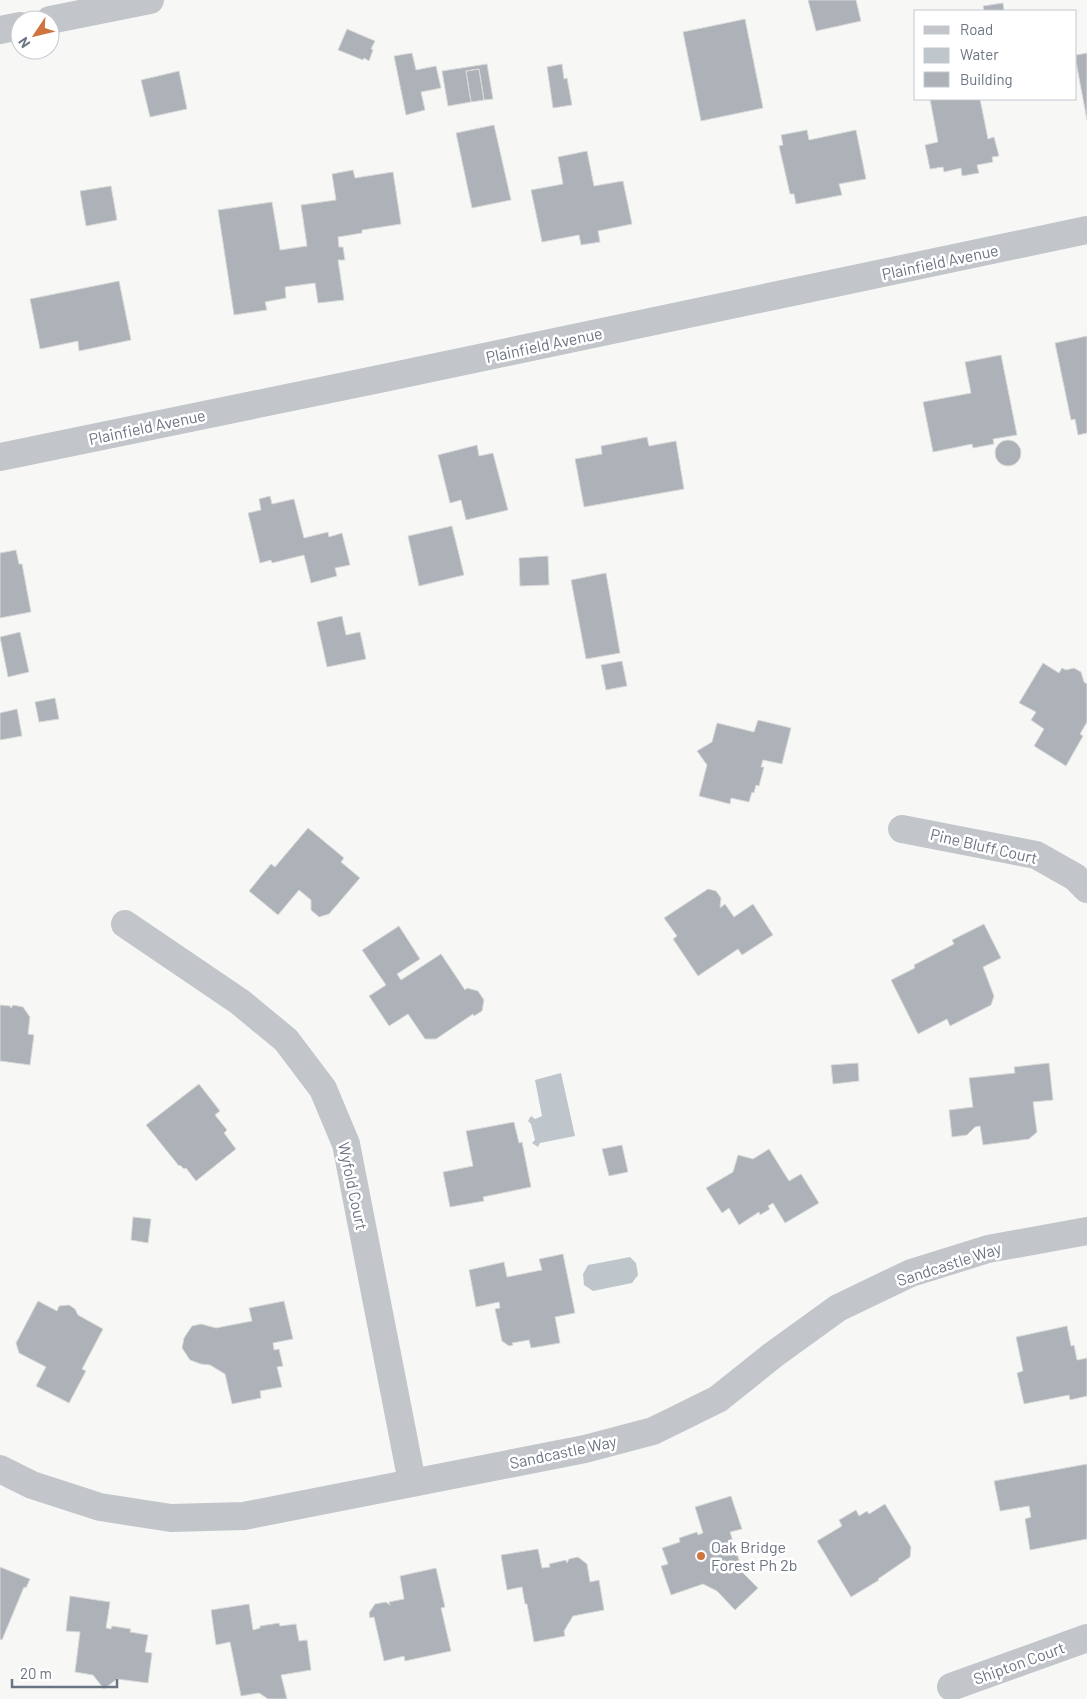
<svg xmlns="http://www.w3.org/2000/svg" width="1087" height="1699" viewBox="0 0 1087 1699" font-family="Barlow,sans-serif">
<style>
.water{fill:#bec5cb}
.building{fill:#adb1b8;stroke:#d9d9d8}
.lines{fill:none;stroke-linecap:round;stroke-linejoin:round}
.minor{stroke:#c2c5c9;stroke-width:28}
.poi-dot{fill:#ce753f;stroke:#fff;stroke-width:2}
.labels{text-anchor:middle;stroke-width:5;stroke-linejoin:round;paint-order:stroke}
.street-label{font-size:16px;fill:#6b7483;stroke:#fff}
.poi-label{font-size:16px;fill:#6b7483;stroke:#fff;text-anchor:start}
</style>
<rect width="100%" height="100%" fill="#f7f8f6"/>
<path class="water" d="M 561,1073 L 575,1136 L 540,1143 L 538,1147 L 532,1143 L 535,1140 L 531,1124 L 528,1121 L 531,1116 L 535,1119 L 542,1116 L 535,1080 Z
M 630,1257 L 636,1263 L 638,1275 L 632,1283 L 593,1291 L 584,1285 L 583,1274 L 588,1265 Z"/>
<path class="building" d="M 808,0 L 856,0 L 861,21 L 816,31 Z
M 1003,3 L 1004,11 L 984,11 L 983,6 Z
M 745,19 L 763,108 L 701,121 L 683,32 Z
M 347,29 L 375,41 L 371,49 L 373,50 L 369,61 L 364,58 L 363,60 L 338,50 Z
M 412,53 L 416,70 L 436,66 L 441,88 L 421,92 L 425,110 L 406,115 L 394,56 Z
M 1087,53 L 1087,120 L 1076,62 L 1076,55 Z
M 487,64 L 493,99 L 484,100 L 479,69 L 466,71 L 471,102 L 448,106 L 442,71 Z
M 562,64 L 564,79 L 567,78 L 572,105 L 553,108 L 547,67 Z
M 479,69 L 484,100 L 471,102 L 466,71 Z
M 179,71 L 187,109 L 150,117 L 141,80 Z
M 930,99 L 980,99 L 988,139 L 994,137 L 999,156 L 992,157 L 993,162 L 977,165 L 979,173 L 962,176 L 961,168 L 944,172 L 943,167 L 930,169 L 925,145 L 938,142 Z
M 494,125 L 511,200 L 472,208 L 456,133 Z
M 807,130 L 809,140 L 856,130 L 866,179 L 839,184 L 842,195 L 796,204 L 794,194 L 790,194 L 779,146 L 783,145 L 781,135 Z
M 587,151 L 594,186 L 623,181 L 632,224 L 598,231 L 600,242 L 581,245 L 579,235 L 542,242 L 531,190 L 563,184 L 558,157 Z
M 353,170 L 355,178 L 393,172 L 401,224 L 362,230 L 362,233 L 338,237 L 339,247 L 343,247 L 345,260 L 338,260 L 344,300 L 318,303 L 315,283 L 285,287 L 286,298 L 265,302 L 267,310 L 234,315 L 218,210 L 272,202 L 280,250 L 307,246 L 301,205 L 336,200 L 332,174 Z
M 111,186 L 117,220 L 86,226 L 80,191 Z
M 119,281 L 131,340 L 79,351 L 78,341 L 40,349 L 30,299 Z
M 1087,336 L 1087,433 L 1078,435 L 1075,419 L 1071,420 L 1055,343 Z
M 1001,355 L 1017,435 L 993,439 L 994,444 L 973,448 L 972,444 L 933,452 L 923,402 L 971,393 L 965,362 Z
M 647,437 L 649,446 L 676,441 L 684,489 L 584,507 L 575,459 L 602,454 L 601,446 Z
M995 453a13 13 0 1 1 26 0a13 13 0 1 1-26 0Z
M 477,445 L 479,456 L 493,453 L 508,510 L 466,520 L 461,500 L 450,503 L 438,455 Z
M 270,496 L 272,504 L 294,499 L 304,538 L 328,532 L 329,537 L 342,533 L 350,565 L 335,568 L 337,576 L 311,583 L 304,555 L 272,563 L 271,560 L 260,563 L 248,513 L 261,510 L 259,499 Z
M 452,526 L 464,575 L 419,586 L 408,536 Z
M 16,550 L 19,564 L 22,564 L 31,612 L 0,618 L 0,553 Z
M 548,556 L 549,585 L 520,586 L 519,558 Z
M 606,573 L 620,653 L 586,659 L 571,580 Z
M 342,616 L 346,635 L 360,632 L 366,659 L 327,667 L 317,622 Z
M 20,632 L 29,672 L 8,677 L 0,637 Z
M 622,661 L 627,686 L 606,690 L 601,665 Z
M 1043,663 L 1059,673 L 1062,668 L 1066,670 L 1074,668 L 1081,672 L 1084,682 L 1087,684 L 1087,722 L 1080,734 L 1083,736 L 1066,766 L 1034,746 L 1044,729 L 1031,720 L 1036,712 L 1019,703 Z
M 55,698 L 59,719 L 39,722 L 35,702 Z
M 17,709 L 22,736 L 0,740 L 0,713 Z
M 758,720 L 791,728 L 782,764 L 763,760 L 761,767 L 764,767 L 759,786 L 756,785 L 754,793 L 752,792 L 749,802 L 731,798 L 730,804 L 699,796 L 707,765 L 697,751 L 712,742 L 717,723 L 754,732 Z
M 308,828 L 344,858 L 341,862 L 360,878 L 329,914 L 319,917 L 311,910 L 311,900 L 299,890 L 278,915 L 249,891 L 271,864 L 275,867 Z
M 708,889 L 716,891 L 721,898 L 720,908 L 725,904 L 734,917 L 753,904 L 773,935 L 742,955 L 738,949 L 698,976 L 673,939 L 677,936 L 664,918 Z
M 984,924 L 1001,958 L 983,967 L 994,996 L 991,1005 L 950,1026 L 947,1019 L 918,1034 L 891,980 L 915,968 L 914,965 L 954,944 L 952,940 Z
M 399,926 L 420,959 L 397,974 L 401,980 L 441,954 L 465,990 L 467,988 L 478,991 L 484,1000 L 482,1011 L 474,1016 L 473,1014 L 436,1039 L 425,1039 L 408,1014 L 389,1026 L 369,996 L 386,985 L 362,950 Z
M 0,1005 L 10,1006 L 11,1008 L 13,1005 L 23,1007 L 30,1017 L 28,1034 L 34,1035 L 30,1065 L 0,1061 Z
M 858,1063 L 859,1081 L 833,1084 L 831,1065 Z
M 1049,1063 L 1053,1100 L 1033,1102 L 1037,1132 L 1029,1139 L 983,1145 L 980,1126 L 975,1127 L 967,1135 L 952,1137 L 949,1110 L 973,1107 L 969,1078 L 1015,1073 L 1014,1067 Z
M 199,1084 L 220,1111 L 215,1115 L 227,1130 L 224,1133 L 236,1149 L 196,1181 L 186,1168 L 184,1169 L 180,1165 L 179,1166 L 146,1125 Z
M 514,1122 L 519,1143 L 522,1142 L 531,1187 L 483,1197 L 484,1201 L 450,1207 L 443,1172 L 473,1166 L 466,1131 Z
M 622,1145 L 628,1172 L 609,1176 L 602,1149 Z
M 769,1149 L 789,1181 L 801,1174 L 819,1203 L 785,1223 L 773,1203 L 768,1206 L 770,1209 L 760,1215 L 759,1212 L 739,1225 L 729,1208 L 722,1213 L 706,1188 L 733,1172 L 738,1155 L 753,1159 Z
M 133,1217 L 151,1219 L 148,1243 L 131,1240 Z
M 563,1254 L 575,1313 L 555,1317 L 560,1343 L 531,1348 L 529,1340 L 512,1343 L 513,1345 L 509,1346 L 502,1341 L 495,1309 L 500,1308 L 499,1302 L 476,1307 L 469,1270 L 504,1262 L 507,1277 L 542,1270 L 539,1259 Z
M 38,1301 L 57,1311 L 59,1306 L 69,1305 L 75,1309 L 78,1315 L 103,1329 L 82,1369 L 86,1371 L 69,1403 L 36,1386 L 46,1367 L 19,1353 L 16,1343 Z
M 284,1301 L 293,1339 L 273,1343 L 274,1350 L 279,1349 L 283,1366 L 277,1367 L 282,1387 L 260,1391 L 261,1398 L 232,1404 L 225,1374 L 210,1365 L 201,1364 L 190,1360 L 182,1348 L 184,1338 L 192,1326 L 201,1324 L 216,1328 L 252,1321 L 249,1308 Z
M 1067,1326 L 1071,1346 L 1074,1345 L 1077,1360 L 1087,1358 L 1087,1396 L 1070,1400 L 1069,1395 L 1024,1404 L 1017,1373 L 1023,1371 L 1016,1337 Z
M 1087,1464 L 1087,1539 L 1030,1550 L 1025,1519 L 1031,1517 L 1029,1506 L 1000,1511 L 994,1481 Z
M 731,1496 L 742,1529 L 730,1532 L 742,1569 L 740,1570 L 758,1588 L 735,1610 L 717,1591 L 703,1584 L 671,1595 L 661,1566 L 668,1564 L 662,1548 L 680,1542 L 679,1538 L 697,1532 L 698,1535 L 703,1533 L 695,1507 Z
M 885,1504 L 911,1547 L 910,1557 L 878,1579 L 879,1580 L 851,1597 L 817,1541 L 842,1526 L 839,1520 L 856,1510 L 859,1516 L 867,1511 L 869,1514 Z
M 538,1549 L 542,1568 L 550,1567 L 549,1564 L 566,1560 L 567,1563 L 569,1559 L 578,1557 L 587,1564 L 590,1582 L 599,1580 L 604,1610 L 573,1616 L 564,1631 L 565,1636 L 534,1642 L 527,1604 L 525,1604 L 522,1587 L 507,1590 L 501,1555 Z
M 0,1567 L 30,1579 L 26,1588 L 24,1587 L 2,1640 L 0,1639 Z
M 436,1568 L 445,1607 L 441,1608 L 451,1651 L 405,1661 L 404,1656 L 384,1661 L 374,1617 L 370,1618 L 369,1613 L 375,1604 L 386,1602 L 390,1605 L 389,1602 L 404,1599 L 400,1576 Z
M 70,1596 L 110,1602 L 106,1628 L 111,1629 L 112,1626 L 131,1629 L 130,1632 L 148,1635 L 145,1652 L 152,1653 L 148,1683 L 117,1679 L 104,1689 L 93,1675 L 75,1672 L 80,1632 L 66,1631 Z
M 249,1604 L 253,1630 L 260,1628 L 260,1626 L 279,1623 L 280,1626 L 296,1624 L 299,1641 L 307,1640 L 311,1670 L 281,1675 L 287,1699 L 268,1699 L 259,1693 L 241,1696 L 230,1642 L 216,1645 L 211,1610 Z"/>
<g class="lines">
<path class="minor" d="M 50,20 L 150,0
M 0,30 L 20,26
M 0,457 L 384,378 L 1087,230
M 902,829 L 1036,855 L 1075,877 L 1087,889
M 125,924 L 240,1002 L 286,1040 L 323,1089 L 346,1144 L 412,1482
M 0,1469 L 32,1485 L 100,1507 L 171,1518 L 244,1516 L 585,1449 L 653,1431 L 718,1399 L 773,1355 L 838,1308 L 911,1273 L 988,1249 L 1087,1231
M 951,1687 L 1087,1638"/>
</g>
<circle class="poi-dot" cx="701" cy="1556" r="5"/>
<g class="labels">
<g class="street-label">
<text transform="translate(940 262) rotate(-12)" y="6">Plainfield Avenue</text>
<text transform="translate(544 345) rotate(-12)" y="6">Plainfield Avenue</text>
<text transform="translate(147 427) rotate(-12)" y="6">Plainfield Avenue</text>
<text transform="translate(984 846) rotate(13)" y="6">Pine Bluff Court</text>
<text transform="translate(353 1186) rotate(78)" y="6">Wyfold Court</text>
<text transform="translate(949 1264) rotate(-18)" y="6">Sandcastle Way</text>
<text transform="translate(563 1452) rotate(-12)" y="6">Sandcastle Way</text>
<text transform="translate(1019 1663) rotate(-20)" y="6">Shipton Court</text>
</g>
<g class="poi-label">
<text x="711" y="1553">Oak Bridge<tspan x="711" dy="18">Forest Ph 2b</tspan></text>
</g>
</g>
<rect x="914" y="10" width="162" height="90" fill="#ffffff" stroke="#c4c7cd"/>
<rect x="924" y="26" width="25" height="8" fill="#c2c5c9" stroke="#c4c7cd"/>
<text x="960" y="35" font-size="15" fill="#6b7483">Road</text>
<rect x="924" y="48" width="25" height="15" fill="#bec5cb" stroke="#c4c7cd"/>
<text x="960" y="60" font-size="15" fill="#6b7483">Water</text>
<rect x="924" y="72" width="25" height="15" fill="#adb1b8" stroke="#c4c7cd"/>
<text x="960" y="85" font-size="15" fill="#6b7483">Building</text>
<g transform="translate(35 35) rotate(235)"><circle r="24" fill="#ffffff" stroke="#c4c7cd"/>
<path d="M0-4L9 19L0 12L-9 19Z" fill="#ce753f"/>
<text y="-8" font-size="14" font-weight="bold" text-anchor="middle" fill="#6b7483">N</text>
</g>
<path d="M12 1679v8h105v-8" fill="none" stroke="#6b7483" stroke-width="2.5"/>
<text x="20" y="1679" font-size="15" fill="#6b7483" stroke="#ffffff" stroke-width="4" paint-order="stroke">20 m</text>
</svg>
